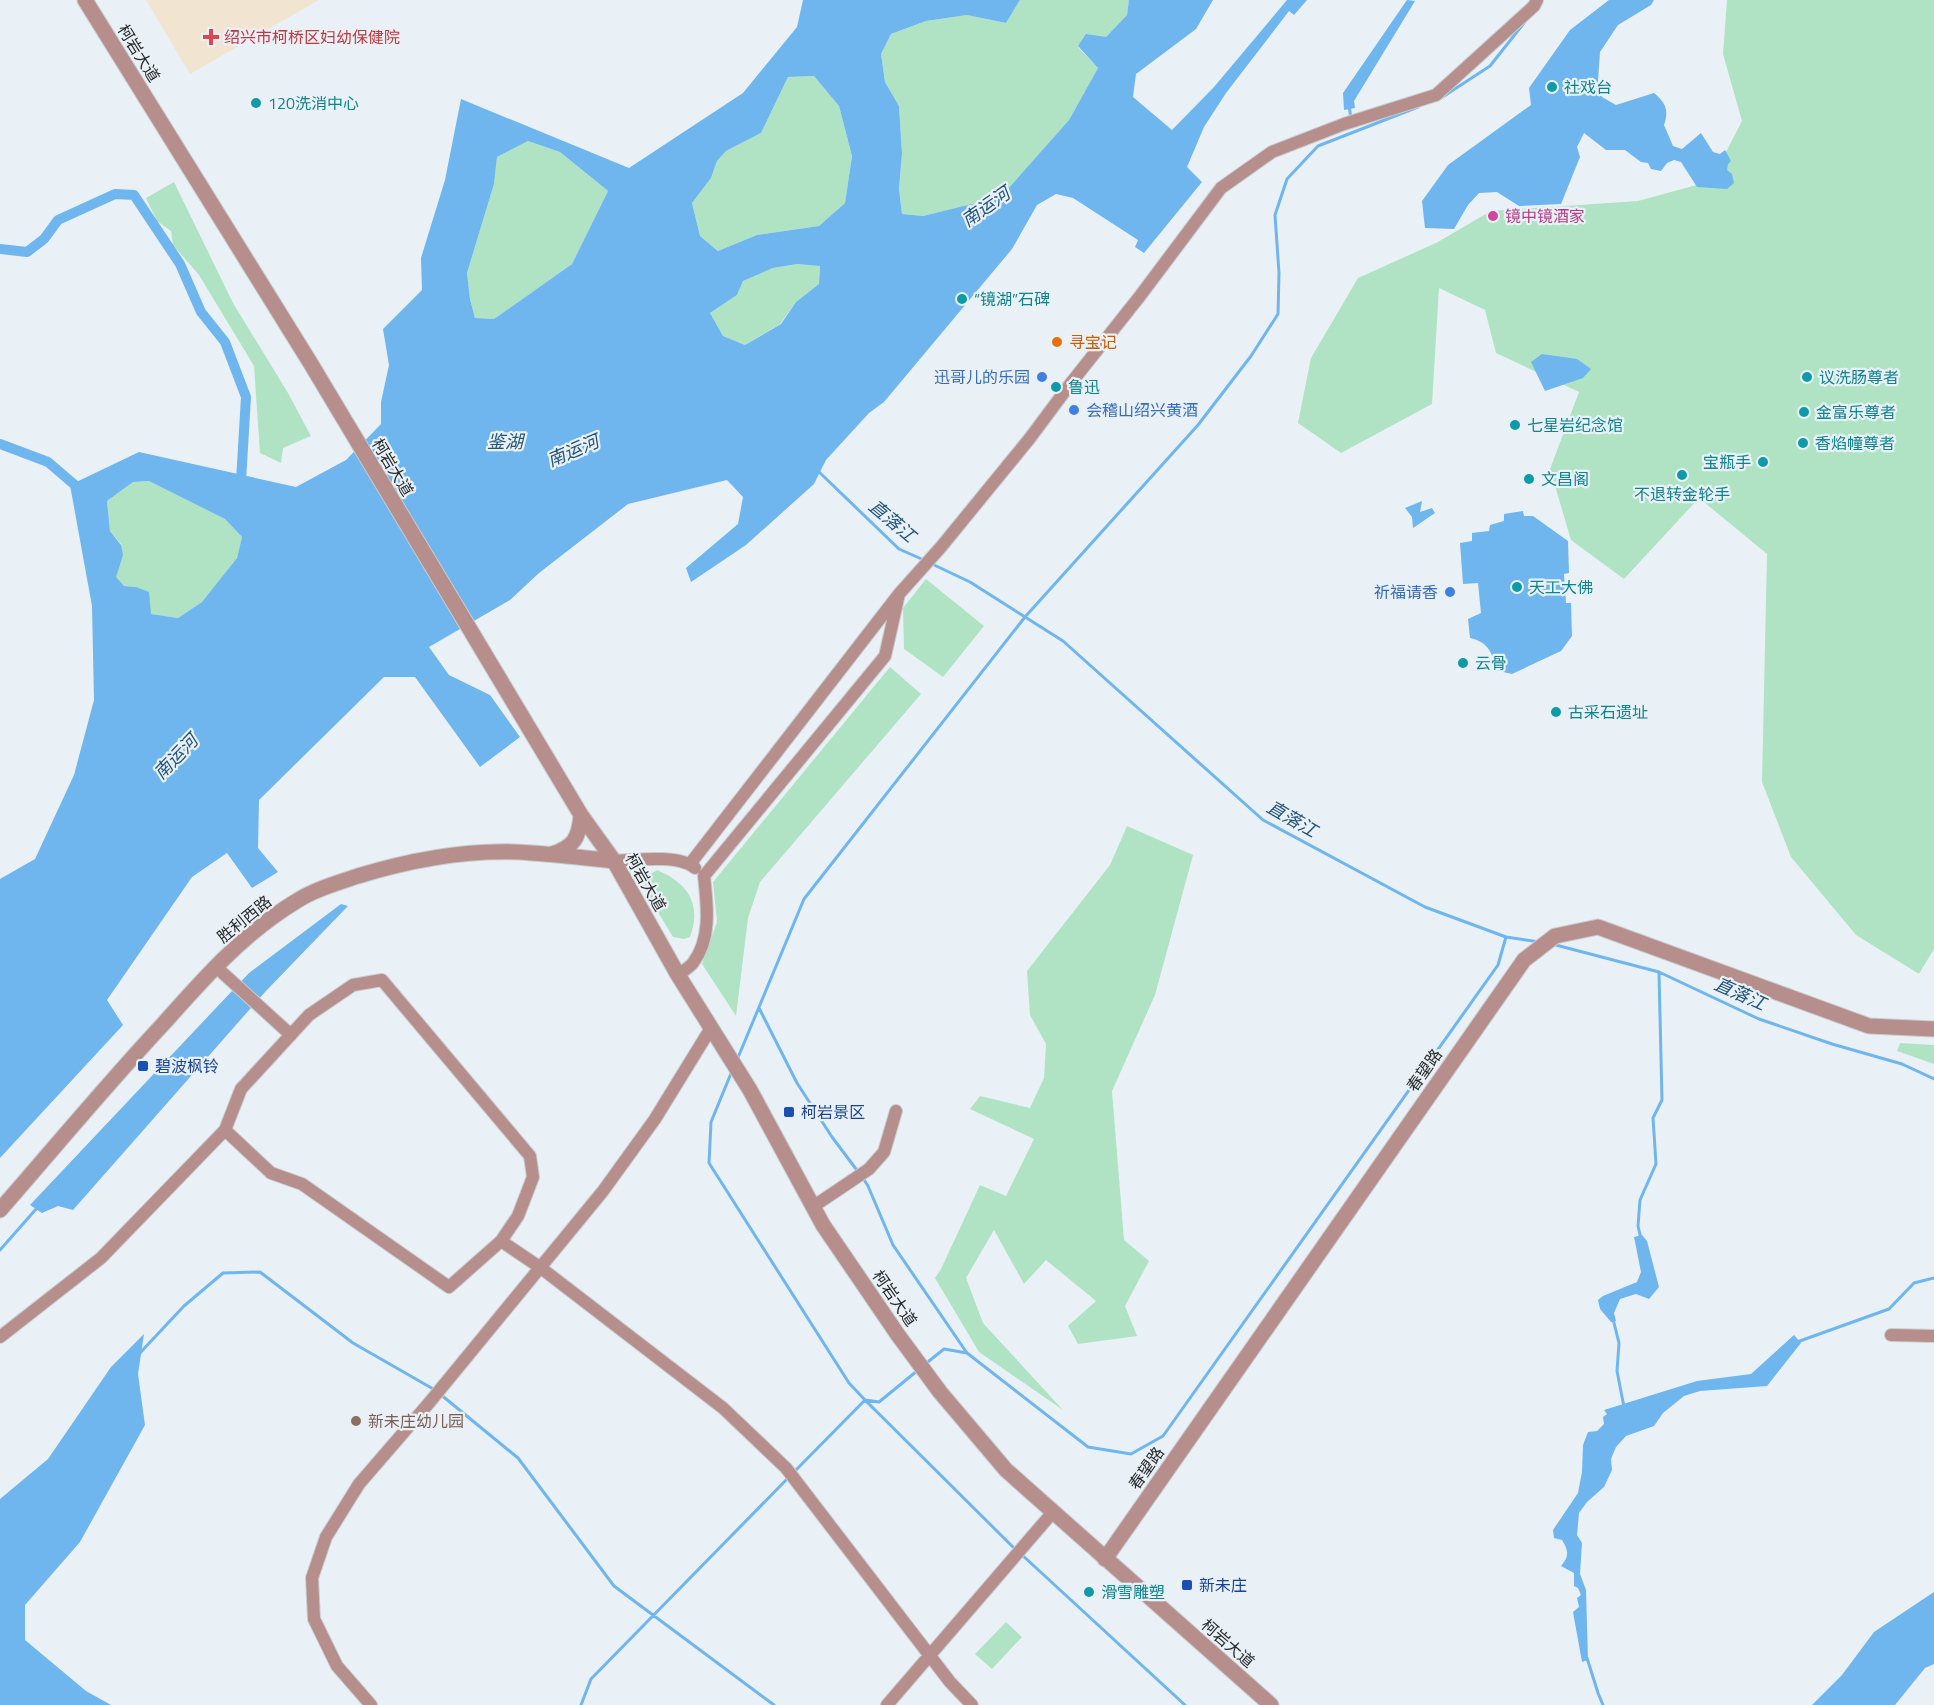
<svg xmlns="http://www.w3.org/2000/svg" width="1934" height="1705" viewBox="0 0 1934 1705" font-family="'Titillium Web','Noto Sans SC',sans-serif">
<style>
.medical{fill:#f1e4d0}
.green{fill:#afe3c4}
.water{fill:#6fb5ee;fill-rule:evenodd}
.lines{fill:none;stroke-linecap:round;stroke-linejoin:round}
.stream{stroke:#6fb5ee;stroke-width:3}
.canal{stroke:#6fb5ee;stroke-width:10}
.minor-casing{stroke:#c7cdd1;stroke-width:14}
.tertiary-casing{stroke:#c7cdd1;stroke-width:17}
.minor{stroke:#b68e8b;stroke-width:12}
.tertiary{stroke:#b68e8b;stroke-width:15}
.health-dot{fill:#e0444e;stroke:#eaf1f6;stroke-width:2}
.culture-dot{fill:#0f9aa8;stroke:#eaf1f6;stroke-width:2}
.hotel-dot{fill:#d1479c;stroke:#eaf1f6;stroke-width:2}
.food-dot{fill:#e8710a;stroke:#eaf1f6;stroke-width:2}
.shop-dot{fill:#3f7fe0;stroke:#eaf1f6;stroke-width:2}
.transit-dot{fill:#1a4fb4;stroke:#eaf1f6;stroke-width:2}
.education-dot{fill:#8d6e63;stroke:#eaf1f6;stroke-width:2}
.labels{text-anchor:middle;stroke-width:4.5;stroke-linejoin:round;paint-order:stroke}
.health-label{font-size:16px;fill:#be3a42;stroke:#eaf1f6;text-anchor:start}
.street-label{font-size:16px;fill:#26292b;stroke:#eaf1f6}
.culture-label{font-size:16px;fill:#0d838f;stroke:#eaf1f6;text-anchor:start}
.hotel-label{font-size:16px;fill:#b23c85;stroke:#eaf1f6;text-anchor:start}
.food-label{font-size:16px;fill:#c56008;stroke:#eaf1f6;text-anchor:start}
.shop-label{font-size:16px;fill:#366cbe;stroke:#eaf1f6;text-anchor:end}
.transit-label{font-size:16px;fill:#164399;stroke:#eaf1f6;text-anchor:start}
.education-label{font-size:16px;fill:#785e54;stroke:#eaf1f6;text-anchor:start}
.water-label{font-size:18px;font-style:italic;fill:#21547b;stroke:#eaf1f6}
</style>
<rect width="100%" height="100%" fill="#eaf1f6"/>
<path class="medical" d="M 146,0 L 319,0 L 190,74 Z"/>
<path class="green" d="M 1020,0 L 1129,0 L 1127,15 L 1106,37 L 1078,47 L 1098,68 L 1069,120 L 1001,198 L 923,216 L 902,214 L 899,189 L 902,154 L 899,106 L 885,82 L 881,54 L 891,34 L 926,21 L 967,15 L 1006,23 Z
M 1727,0 L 1934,0 L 1934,949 L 1919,974 L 1856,935 L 1791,857 L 1762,782 L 1767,554 L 1699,498 L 1624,579 L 1571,540 L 1550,469 L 1579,392 L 1496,353 L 1485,310 L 1439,288 L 1432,404 L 1341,453 L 1298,423 L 1311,358 L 1358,278 L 1436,243 L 1491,211 L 1638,201 L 1711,181 L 1742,121 L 1723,54 Z
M 814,76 L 839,106 L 852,156 L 845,203 L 819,226 L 757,235 L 718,251 L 700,236 L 692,203 L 711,178 L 717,161 L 726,151 L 761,133 L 788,77 Z
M 528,141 L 560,152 L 608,191 L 572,264 L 494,319 L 475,318 L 470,299 L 467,273 L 494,184 L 497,157 Z
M 174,182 L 233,303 L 288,393 L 311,436 L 283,448 L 281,463 L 260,453 L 254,366 L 199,275 L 173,245 L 171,231 L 157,221 L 146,198 Z
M 797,264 L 820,266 L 819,284 L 796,302 L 780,324 L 745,345 L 723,336 L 710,313 L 737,295 L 743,281 L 773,268 Z
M 149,481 L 225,519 L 242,537 L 237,558 L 202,602 L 178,618 L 151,614 L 136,587 L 124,586 L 115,577 L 121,544 L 110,531 L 107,501 L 133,482 Z
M 926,579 L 984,626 L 943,677 L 904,649 L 903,608 Z
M 890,667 L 921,694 L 760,882 L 748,918 L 736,1016 L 702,964 L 717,922 L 713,882 Z
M 1127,826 L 1193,855 L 1155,995 L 1112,1091 L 1124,1240 L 1149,1261 L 1125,1306 L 1137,1336 L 1078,1344 L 1068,1326 L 1096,1301 L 1046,1260 L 1024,1284 L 994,1230 L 966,1278 L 983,1323 L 1063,1410 L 979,1352 L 935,1278 L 941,1269 L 980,1185 L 1006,1196 L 1034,1139 L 970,1109 L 980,1096 L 1030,1108 L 1044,1078 L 1046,1044 L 1030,1015 L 1027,971 L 1110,865 Z
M 657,870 C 688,883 702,904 690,937 L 684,939 L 673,937 L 644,889 L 647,876 Z
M 1900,1043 L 1934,1045 L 1934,1064 L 1897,1051 Z
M 1006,1622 L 1022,1637 L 992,1669 L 975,1654 Z"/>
<path class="water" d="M 803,0 L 1020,0 L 1006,23 L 967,15 L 926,21 L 891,34 L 881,54 L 885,82 L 899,106 L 902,154 L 899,189 L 902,214 L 923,216 L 1001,197 L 1069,120 L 1098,68 L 1078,46 L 1086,34 L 1106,37 L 1127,15 L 1129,0 L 1213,0 L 1196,29 L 1136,74 L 1133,97 L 1172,130 L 1214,87 L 1287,0 L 1307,0 L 1294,15 L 1289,11 L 1226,93 L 1204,127 L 1187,167 L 1202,182 L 1144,253 L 1135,247 L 1138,240 L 1073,198 L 1056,194 L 1037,205 L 1012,249 L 884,402 L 869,413 L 826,460 L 814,484 L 746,545 L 691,582 L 686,568 L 738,524 L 743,497 L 727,480 L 628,504 L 539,573 L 510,600 L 429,647 L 449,675 L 490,695 L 520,737 L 480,767 L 415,677 L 384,677 L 259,800 L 258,848 L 278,872 L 252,888 L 227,853 L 192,877 L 107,1000 L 123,1025 L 0,1158 L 0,879 L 35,859 L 74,775 L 94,700 L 92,606 L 70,485 L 139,452 L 296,487 L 346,460 L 381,424 L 381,402 L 389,365 L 383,329 L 422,290 L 421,258 L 445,180 L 461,99 L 629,168 L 743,93 L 797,27 ZM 814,76 L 839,106 L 852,156 L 845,203 L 819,226 L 757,235 L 718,251 L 700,236 L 692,203 L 711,178 L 717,161 L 726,151 L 761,133 L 788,77 ZM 528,141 L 560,152 L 608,191 L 572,264 L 494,319 L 475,318 L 470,299 L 467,273 L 494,184 L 497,157 ZM 797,264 L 820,266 L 819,284 L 796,302 L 781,324 L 745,345 L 723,336 L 710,313 L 737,295 L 743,281 L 773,268 ZM 149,481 L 225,519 L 242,537 L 237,558 L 221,578 L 202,602 L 178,618 L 151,614 L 149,592 L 136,587 L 124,586 L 116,577 L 123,555 L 121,545 L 110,531 L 107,501 L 133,482 Z
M 1407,0 L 1415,1 L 1354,101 L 1355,108 L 1344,110 L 1343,93 Z
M 1609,0 L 1654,0 L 1651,5 L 1618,25 L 1600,52 L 1598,81 L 1602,97 L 1616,105 L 1654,93 C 1666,103 1669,110 1664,125 L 1673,146 L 1682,149 L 1701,133 L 1713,152 L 1720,154 L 1725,150 L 1731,161 L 1728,164 L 1727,170 L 1732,174 L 1734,183 L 1727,189 L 1697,187 L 1681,162 L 1674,160 L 1667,163 L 1661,171 L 1651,169 L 1648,163 L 1641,162 L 1625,150 L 1606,150 L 1584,133 L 1577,147 L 1580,157 L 1561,204 L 1519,206 L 1497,192 L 1479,193 L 1468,205 L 1454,229 L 1425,228 L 1422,201 L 1448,165 L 1531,105 L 1529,88 L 1570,30 Z
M 1542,354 L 1577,359 L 1591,369 L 1583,378 L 1545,391 L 1531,362 Z
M 1422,501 L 1420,512 L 1432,508 L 1435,513 L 1413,528 L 1412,517 L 1405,508 Z
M 1523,511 L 1524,516 L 1533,516 L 1568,541 L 1569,573 L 1564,574 L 1566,603 L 1571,603 L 1572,636 L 1561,651 L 1512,674 L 1494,670 C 1494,653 1488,642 1470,638 L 1468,619 L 1481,613 L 1478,583 L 1463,584 L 1460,543 L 1472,541 L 1472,533 L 1489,531 L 1490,525 L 1504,521 L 1504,514 Z
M 341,904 L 348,906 L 265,992 L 73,1210 L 58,1206 L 42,1213 L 30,1205 L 249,973 Z
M 1642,1235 L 1647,1241 L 1659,1287 L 1649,1299 L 1636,1294 L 1620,1299 L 1614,1313 L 1616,1321 L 1611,1322 L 1600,1309 L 1598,1300 L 1603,1296 L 1637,1282 L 1641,1272 L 1634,1237 Z
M 144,1334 L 138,1374 L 145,1425 L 80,1542 L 25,1605 L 25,1640 L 86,1691 L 111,1705 L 0,1705 L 0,1499 L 48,1459 L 111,1367 Z
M 1794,1335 L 1801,1343 L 1767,1386 L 1700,1391 L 1684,1396 L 1663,1413 L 1654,1426 L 1626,1436 L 1616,1447 L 1611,1459 L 1612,1470 L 1604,1487 L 1587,1502 L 1579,1513 L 1577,1535 L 1582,1543 L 1580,1574 L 1586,1590 L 1588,1660 L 1582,1662 L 1573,1612 L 1579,1607 L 1577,1598 L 1581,1595 L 1578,1588 L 1574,1586 L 1574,1573 L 1561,1566 C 1569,1557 1569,1551 1562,1540 L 1554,1538 L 1553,1530 L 1578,1493 L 1582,1472 L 1583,1445 L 1588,1432 L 1597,1431 L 1604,1424 L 1603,1417 L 1607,1414 L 1604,1410 L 1697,1381 L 1751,1374 Z
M 1934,1592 L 1934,1664 L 1925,1668 L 1895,1705 L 1812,1705 L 1842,1675 L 1874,1632 Z"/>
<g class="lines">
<path class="stream" d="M 1441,98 L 1490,66 L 1524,23
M 1349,105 L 1351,119
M 817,470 L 899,549 L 926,561
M 932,564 L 970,582 L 1063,641 L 1263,820 L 1425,907 L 1506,937 L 1540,942
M 1552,944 L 1659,972 L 1759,1019 L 1832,1044 L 1902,1064 L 1934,1079
M 759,1008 L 797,1083 L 832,1137 L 859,1173
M 737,1060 L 804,899 L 1025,617 L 1198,425 L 1251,356 L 1278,314 L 1279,273 L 1275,215 L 1287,179 L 1318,146 L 1418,107
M 732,1071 L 711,1122 L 709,1163 L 849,1383 L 865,1400 L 879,1402 L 917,1371
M 863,1178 L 868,1186 L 893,1245 L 967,1353
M 1641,1239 L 1638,1226 L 1640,1200 L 1656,1164 L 1653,1118 L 1662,1100 L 1659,973
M 0,1250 L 37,1208
M 1613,1319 L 1619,1343 L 1617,1371 L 1624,1407
M 1797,1342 L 1889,1309 L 1914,1283 L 1934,1278
M 139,1354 L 184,1306 L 223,1273 L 260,1272 L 353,1343 L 435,1390
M 924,1365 L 944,1349 L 967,1353 L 1088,1447 L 1131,1454 L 1163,1436 L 1498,965 L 1506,937
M 440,1394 L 518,1458 L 614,1586 L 774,1705
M 793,1473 L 865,1400 L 1016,1550
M 1021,1554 L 1185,1705
M 1587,1658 L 1598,1693 L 1603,1705
M 581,1705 L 591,1679 L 789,1477"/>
<path class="canal" d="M 0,249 L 27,252 L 44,239 L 58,220 L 115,194 L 134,195 L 180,264 L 201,312 L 225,342 L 246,397 L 241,481
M 0,444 L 48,462 L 83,492"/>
<defs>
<path id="minor" d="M 899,594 L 941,547 L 1030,438 L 1071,383 L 1140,296 L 1221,188 L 1272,152 L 1344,124 L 1436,95 L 1534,6 L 1537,0
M 614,861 C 634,860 679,854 695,868
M 215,966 L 291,1035
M 678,975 C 683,971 690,967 693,963 C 712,938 707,904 704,876 L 885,656 L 899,594 L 690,864
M 382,980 L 530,1156 L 533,1177 L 518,1216 L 501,1241 L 449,1287 L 302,1184 L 271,1173 L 225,1130 L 241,1089 L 309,1015 L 353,985 Z
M 814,1206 L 869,1169 L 884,1152 L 896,1111
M 501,1241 L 541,1268 L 723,1408 L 786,1468 L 950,1682 L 972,1705
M 1891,1335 L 1934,1336
M 0,1337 L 101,1258 L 225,1130
M 371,1705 L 337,1666 L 314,1619 L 312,1578 L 326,1537 L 359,1484 L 429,1403 L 603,1191 L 655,1119 L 711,1028
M 887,1705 L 1053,1512"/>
<path id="tertiary" d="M 85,0 L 311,364 L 581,815 L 614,861 L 678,975 L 750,1090 L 823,1225 L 898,1335 L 940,1392 L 1006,1470 L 1271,1705
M 552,854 C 574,847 579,838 581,815
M 0,1210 C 55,1147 108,1083 165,1022 C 204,978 244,933 295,902 C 313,890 337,883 358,876 C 414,859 474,848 532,853 C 560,855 587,858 614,861
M 1105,1559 L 1524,960 L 1555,936 L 1598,927 L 1869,1026 L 1934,1029"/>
</defs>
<use href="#minor" class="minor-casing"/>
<use href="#tertiary" class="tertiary-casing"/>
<use href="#minor" class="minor"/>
<use href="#tertiary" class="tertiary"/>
</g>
<path class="health-dot" d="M208 28h6v6h6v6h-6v6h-6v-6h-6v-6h6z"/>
<g class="culture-dot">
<circle cx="1552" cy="87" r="6"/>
<circle cx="256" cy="103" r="6"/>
<circle cx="962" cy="299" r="6"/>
<circle cx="1807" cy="377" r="6"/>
<circle cx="1056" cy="387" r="6"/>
<circle cx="1804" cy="412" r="6"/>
<circle cx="1515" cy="425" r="6"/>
<circle cx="1803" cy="443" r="6"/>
<circle cx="1763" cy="462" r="6"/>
<circle cx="1682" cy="475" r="6"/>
<circle cx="1529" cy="479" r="6"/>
<circle cx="1517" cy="587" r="6"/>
<circle cx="1463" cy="663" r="6"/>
<circle cx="1556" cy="712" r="6"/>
<circle cx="1089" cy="1592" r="6"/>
</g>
<circle class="hotel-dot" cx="1493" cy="216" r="6"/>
<circle class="food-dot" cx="1057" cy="342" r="6"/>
<g class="shop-dot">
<circle cx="1042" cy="377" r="6"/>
<circle cx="1074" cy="410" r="6"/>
<circle cx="1450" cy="592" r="6"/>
</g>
<g class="transit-dot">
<rect x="137" y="1060" width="12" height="12" rx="3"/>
<rect x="783" y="1106" width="12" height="12" rx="3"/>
<rect x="1181" y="1579" width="12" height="12" rx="3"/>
</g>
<circle class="education-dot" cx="356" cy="1421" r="6"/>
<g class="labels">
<g class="health-label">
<text x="224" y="43">绍兴市柯桥区妇幼保健院</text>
</g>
<g class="street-label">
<text transform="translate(139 53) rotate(58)" y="6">柯岩大道</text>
<text transform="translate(393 467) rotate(59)" y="6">柯岩大道</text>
<text transform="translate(646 882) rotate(60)" y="6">柯岩大道</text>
<text transform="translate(244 919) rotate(-39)" y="6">胜利西路</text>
<text transform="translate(1424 1070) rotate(-55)" y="6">春望路</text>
<text transform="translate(895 1298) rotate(55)" y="6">柯岩大道</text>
<text transform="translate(1146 1468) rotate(-55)" y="6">春望路</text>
<text transform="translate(1228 1643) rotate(41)" y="6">柯岩大道</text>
</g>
<g class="culture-label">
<text x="1564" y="93">社戏台</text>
<text x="268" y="109">120洗消中心</text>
<text x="974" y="305">“镜湖”石碑</text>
<text x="1819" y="383">议洗肠尊者</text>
<text x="1068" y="393">鲁迅</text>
<text x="1816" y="418">金富乐尊者</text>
<text x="1527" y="431">七星岩纪念馆</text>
<text x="1815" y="449">香焰幢尊者</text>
<text x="1751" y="468" text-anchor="end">宝瓶手</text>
<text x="1541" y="485">文昌阁</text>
<text x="1682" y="500" text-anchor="middle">不退转金轮手</text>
<text x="1529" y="593">天工大佛</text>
<text x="1475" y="669">云骨</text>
<text x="1568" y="718">古采石遗址</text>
<text x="1101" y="1598">滑雪雕塑</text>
</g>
<g class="hotel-label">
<text x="1505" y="222">镜中镜酒家</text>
</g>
<g class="food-label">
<text x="1069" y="348">寻宝记</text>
</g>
<g class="shop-label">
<text x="1030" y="383">迅哥儿的乐园</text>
<text x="1086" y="416" text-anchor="start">会稽山绍兴黄酒</text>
<text x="1438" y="598">祈福请香</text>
</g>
<g class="transit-label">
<text x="155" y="1072">碧波枫铃</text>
<text x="801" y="1118">柯岩景区</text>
<text x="1199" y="1591">新未庄</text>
</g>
<g class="education-label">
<text x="368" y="1427">新未庄幼儿园</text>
</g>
<g class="water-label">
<text transform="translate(986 207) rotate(-35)" y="6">南运河</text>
<text x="505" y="448">鉴湖</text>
<text transform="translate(573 451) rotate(-23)" y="6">南运河</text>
<text transform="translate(892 521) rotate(40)" y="6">直落江</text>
<text transform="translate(176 757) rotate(-46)" y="6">南运河</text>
<text transform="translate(1292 819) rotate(30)" y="6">直落江</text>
<text transform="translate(1740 994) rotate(24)" y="6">直落江</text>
</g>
</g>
</svg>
